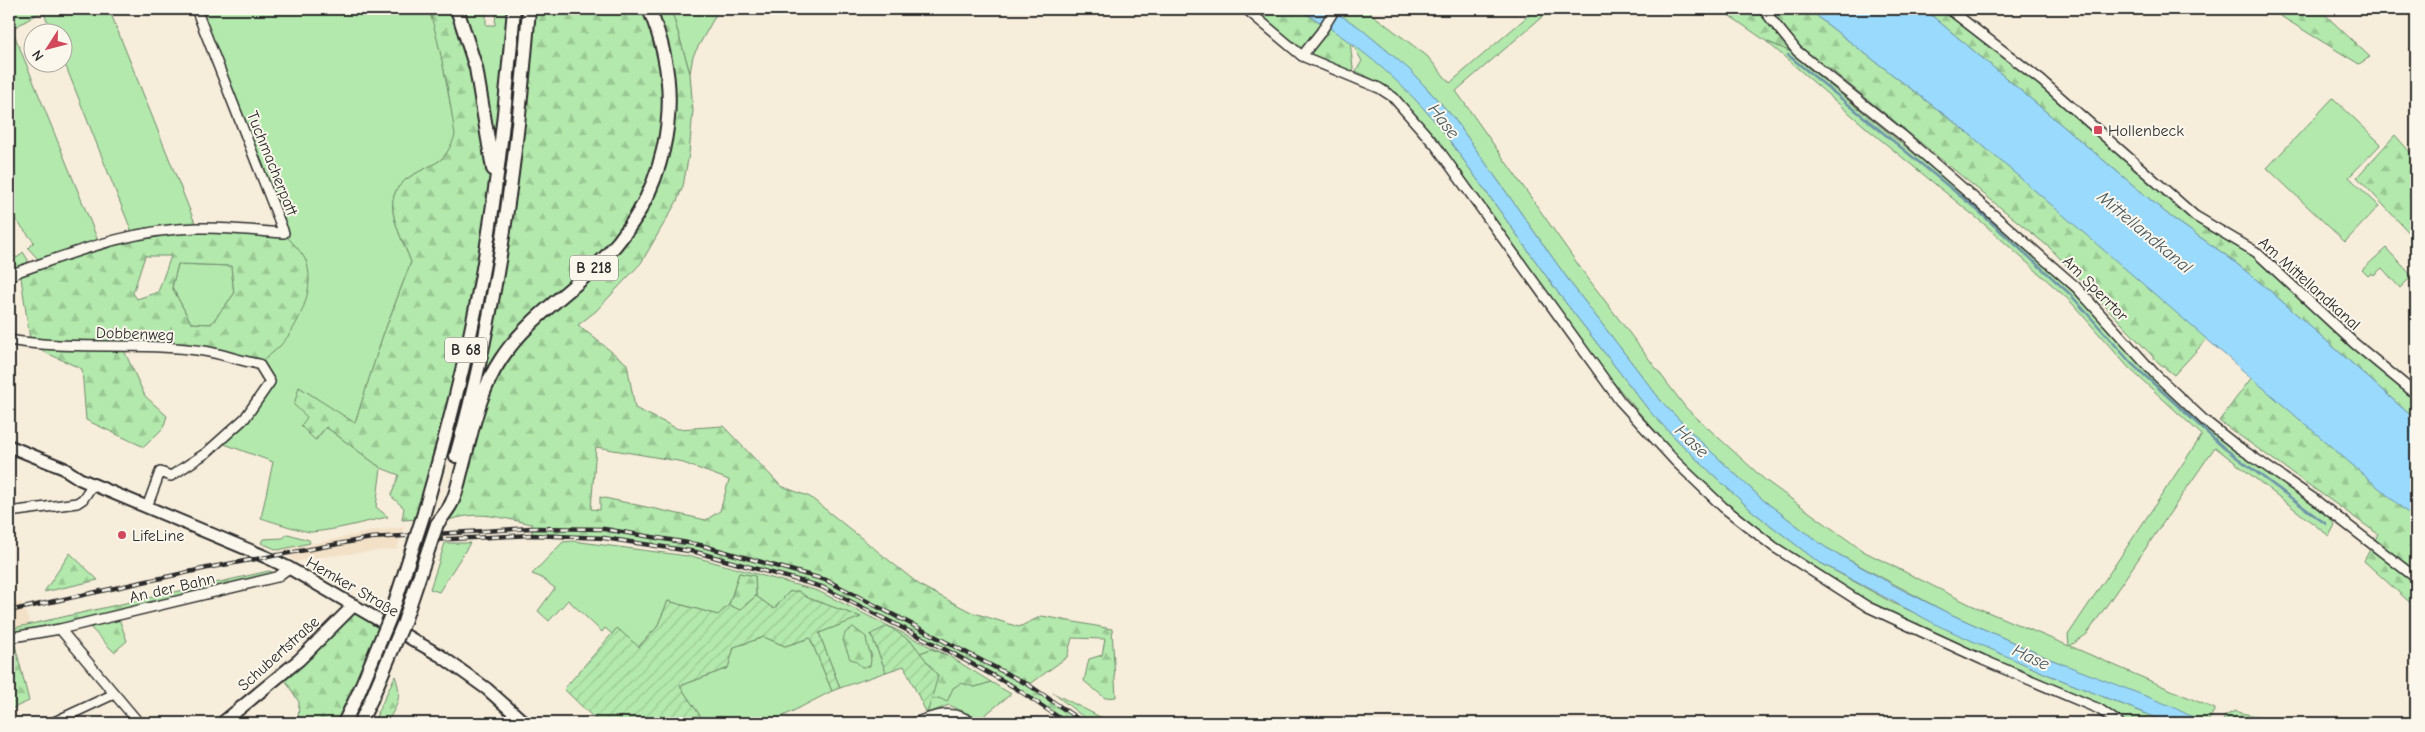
<svg xmlns="http://www.w3.org/2000/svg" width="2425" height="732" viewBox="0 0 2425 732" font-family="'Comic Neue',sans-serif">
<style>
.built{fill:#f3e1c7}
.grass{fill:#b3e9ac;stroke:#6f8a6c;fill-rule:evenodd}
.forest{fill:url(#forest-firs);stroke:#6f8a6c;fill-rule:evenodd}
.park{fill:url(#park-crowns);stroke:#6f8a6c}
.garden{fill:url(#garden-furrows);stroke:#6f8a6c}
.water{fill:#9adafc;stroke:#6e94a8}
.lines{fill:none;stroke-linecap:round;stroke-linejoin:round}
.stream{stroke:#6e94a8;stroke-width:2.5}
.minor-casing{stroke:#2b2b2b;stroke-width:12}
.major-casing{stroke:#2b2b2b;stroke-width:15}
.highway-casing{stroke:#2b2b2b;stroke-width:16}
.minor{stroke:#fbf7ec;stroke-width:9}
.major{stroke:#fbf7ec;stroke-width:11}
.highway{stroke:#fbf7ec;stroke-width:12}
.rail-casing{stroke:#2b2b2b;stroke-width:4.5}
.rail{stroke:#fbf7ec;stroke-width:2.5;stroke-dasharray:8;stroke-linecap:butt}
.highway-bridge-casing{stroke:#2b2b2b;stroke-width:16;stroke-linecap:butt}
.highway-bridge{stroke:#fbf7ec;stroke-width:12}
.poi-dot{fill:#d1495b;stroke:#fbf7ec;stroke-width:2}
.labels{text-anchor:middle;stroke-width:4;stroke-linejoin:round;paint-order:stroke}
.shield{fill:#fbf7ec;stroke:#696865;stroke-width:1}
.shield-label{font-size:15px;font-weight:bold;fill:#2b2b2b}
.poi-label{font-size:16px;fill:#2b2b2b;stroke:#fbf7ec;text-anchor:start}
.street-label{font-size:16px;fill:#2b2b2b;stroke:#fbf7ec}
.water-label{font-size:18px;font-style:italic;fill:#47575f;stroke:#fbf7ec}
</style>
<defs>
<pattern id="forest-firs" width="22" height="20" patternUnits="userSpaceOnUse" patternTransform="scale(1.25)"><rect width="22" height="20" fill="#b3e9ac"/><path d="M5 1l3.5 6h-7zM16 11l3.5 6h-7z" fill="#9ac894"/></pattern>
<pattern id="park-crowns" width="20" height="18" patternUnits="userSpaceOnUse" patternTransform="scale(1.25)"><rect width="20" height="18" fill="#b3e9ac"/><path d="M2 6a3 3 0 1 1 6 0M12 15a3 3 0 1 1 6 0" fill="none" stroke="#9ac894"/></pattern>
<pattern id="garden-furrows" width="10" height="10" patternUnits="userSpaceOnUse" patternTransform="scale(1.25)"><rect width="10" height="10" fill="#b3e9ac"/><path d="M-1 1l2-2M0 10L10 0M9 11l2-2" fill="none" stroke="#9ac894"/></pattern>
</defs>
<rect width="100%" height="100%" fill="#f7eddb"/>
<filter id="ink" filterUnits="userSpaceOnUse"><feTurbulence type="fractalNoise" baseFrequency=".02" numOctaves="2"/><feDisplacementMap in="SourceGraphic" scale="10" xChannelSelector="R" yChannelSelector="G"/><feConvolveMatrix kernelMatrix="1 2 1 2 8 2 1 2 1" color-interpolation-filters="sRGB"/></filter>
<g filter="url(#ink)">
<path class="built" d="M 404,527 L 397,549 L 320,557 L 295,562 L 284,550 L 373,531 Z
M 21,602 L 30,623 L 9,629 L 9,605 Z"/>
<path class="grass" d="M 9,9 L 109,9 L 197,228 L 133,235 L 63,59 L 62,32 L 52,32 L 43,11 L 12,29 L 99,243 L 43,260 L 38,259 L 28,248 L 34,242 L 11,214 L 9,216 Z
M 196,9 L 429,9 L 439,42 L 456,135 C 454,142 446,157 439,161 C 420,174 389,178 393,211 C 395,227 405,246 411,262 L 382,338 L 355,424 L 299,387 L 316,440 L 326,427 L 381,468 L 376,507 L 388,517 C 363,522 337,530 312,532 C 308,533 267,520 261,518 L 273,462 L 219,442 L 245,418 L 270,382 L 259,364 L 280,346 L 307,262 L 284,233 Z
M 457,9 L 486,9 L 486,25 L 495,25 L 496,9 L 514,9 L 496,185 Z
M 671,9 L 719,9 L 693,56 L 690,73 Z
M 1339,9 L 1365,9 L 1427,56 L 1450,83 L 1536,9 L 1551,9 L 1456,91 L 1584,273 L 1686,408 L 1765,480 L 1863,551 L 1971,605 L 2069,646 L 2068,635 L 2202,435 L 2128,367 L 2070,301 L 1984,224 L 1870,131 L 1766,41 L 1796,54 L 1805,65 L 1994,219 L 2076,295 L 2138,362 L 2201,423 L 2328,516 L 2335,525 L 2329,536 L 2215,447 L 2087,634 L 2070,646 L 2215,709 L 2207,723 L 2050,659 L 1946,612 L 1825,547 L 1762,499 L 1700,441 L 1662,402 L 1572,285 L 1453,117 C 1419,78 1381,41 1337,13 Z
M 1350,40 L 1399,81 L 1440,127 L 1559,294 L 1651,413 L 1689,452 L 1752,511 L 1817,561 L 1891,602 L 2044,673 L 2169,723 L 2128,723 L 2099,705 L 1981,656 L 1871,604 L 1775,543 L 1724,503 L 1679,459 L 1590,355 L 1434,139 L 1388,87 L 1356,71 L 1362,61 Z
M 2333,98 L 2381,144 L 2349,177 L 2379,206 L 2345,242 L 2267,168 Z
M 9,248 L 17,258 L 23,252 L 28,260 L 27,263 L 20,271 L 9,259 Z
M 2386,248 L 2412,276 L 2400,288 L 2382,268 L 2374,275 L 2372,273 L 2368,276 L 2362,270 Z
M 178,264 L 231,266 L 234,294 L 211,324 L 191,323 L 172,287 Z
M 288,534 L 309,540 L 310,543 L 278,550 L 261,543 L 263,539 L 283,538 Z
M 573,541 L 695,557 L 818,591 L 949,656 L 931,649 L 920,653 L 912,642 L 871,634 L 886,672 L 840,688 L 819,633 L 860,617 L 808,598 L 798,591 L 789,592 L 774,609 L 756,596 L 755,576 L 739,573 L 729,605 L 718,615 L 668,601 L 657,627 L 638,647 L 617,628 L 612,634 L 605,628 L 602,632 L 568,600 L 549,621 L 538,611 L 555,588 L 540,577 L 532,574 L 563,542 ZM 866,637 L 867,646 L 872,656 L 862,667 L 854,659 Z
M 445,543 L 470,543 L 439,592 L 430,589 Z
M 764,637 L 785,646 L 810,638 L 832,691 L 770,723 L 705,723 L 680,686 L 728,668 L 734,647 Z
M 961,682 L 975,687 L 991,682 L 1011,694 L 980,719 L 949,705 L 927,714 L 930,700 L 939,698 Z
M 1053,693 L 1112,723 L 1091,723 Z"/>
<path class="forest" d="M 429,9 L 457,9 L 496,185 L 481,281 L 422,519 L 402,520 L 404,508 L 391,496 L 399,475 L 381,468 L 326,427 L 315,440 L 301,426 L 307,417 L 294,405 L 299,387 L 355,423 L 382,338 L 411,262 C 405,246 395,227 393,211 C 389,179 419,174 439,161 C 446,157 453,142 455,135 C 449,92 441,50 429,9 Z
M 529,9 L 671,9 L 690,73 L 693,111 L 689,154 L 683,186 L 677,201 L 641,263 L 596,311 L 578,325 L 627,364 L 635,408 L 678,429 L 723,426 L 781,486 L 810,497 L 921,586 L 971,612 L 1019,627 L 1042,616 L 1112,629 L 1116,697 L 1105,698 L 1084,681 L 1089,659 L 1102,655 L 1105,639 L 1072,638 L 1067,657 L 1029,685 L 1084,723 L 1067,723 L 1014,687 L 950,652 L 821,587 L 696,552 L 604,538 L 532,535 L 532,524 C 492,516 477,509 437,524 L 452,502 L 495,285 ZM 596,447 L 678,461 L 729,480 L 720,511 L 706,520 L 600,497 L 600,510 L 591,509 Z
M 1247,9 L 1298,9 L 1350,40 L 1354,78 L 1312,61 Z
M 1709,9 L 1743,9 L 1755,13 L 1766,9 L 1810,9 L 1819,18 L 1967,132 L 2208,338 L 2174,375 L 2159,363 L 2050,248 L 1829,68 L 1766,41 L 1727,14 Z
M 1924,9 L 1949,9 L 2042,81 L 2195,216 L 2256,252 L 2416,395 L 2416,420 L 2268,289 L 2227,256 L 2171,217 Z
M 2269,9 L 2319,9 L 2370,57 L 2359,64 Z
M 2395,135 L 2416,159 L 2416,240 L 2357,177 Z
M 175,230 L 284,233 C 291,242 304,253 307,264 C 315,290 298,327 280,346 C 274,352 266,358 259,364 L 204,351 L 122,346 L 145,396 L 167,416 L 163,428 L 144,447 L 86,420 L 82,369 L 31,346 L 20,271 L 49,261 ZM 145,256 L 171,256 L 158,292 L 137,299 L 133,293 ZM 178,264 L 231,266 L 234,294 L 211,324 L 191,323 L 172,287 Z
M 2252,377 L 2416,520 L 2416,608 L 2364,561 L 2378,534 L 2219,421 Z
M 70,553 L 98,580 L 44,592 Z
M 269,571 L 282,575 L 118,616 L 127,641 L 114,652 L 86,623 L 13,637 L 29,701 L 9,710 L 9,629 Z
M 739,573 L 755,576 L 756,596 L 739,610 L 729,605 Z
M 354,605 L 387,624 L 344,723 L 298,723 L 299,702 L 282,675 Z
M 853,627 L 866,637 C 867,648 873,655 870,666 L 862,667 L 854,660 L 850,659 L 843,640 L 845,633 Z
M 931,649 L 949,656 L 991,682 L 975,687 L 961,683 L 953,688 L 947,702 L 939,698 L 930,700 L 938,676 L 920,653 Z
M 395,676 C 403,698 397,704 387,723 L 373,723 Z"/>
<path class="park" d="M 2235,711 L 2276,722 L 2278,723 L 2222,723 L 2225,716 Z"/>
<path class="garden" d="M 798,591 L 808,598 L 861,617 L 819,633 L 840,688 L 832,691 L 810,638 L 785,646 L 764,637 L 734,647 L 728,668 L 680,686 L 705,723 L 599,723 L 564,689 L 617,628 L 639,647 L 657,627 L 668,601 L 718,615 L 729,605 L 740,610 L 756,596 L 774,609 L 789,592 Z
M 888,626 L 912,642 L 938,676 L 927,714 L 904,666 L 886,672 L 871,634 Z"/>
<path class="water" d="M 1298,9 L 1330,9 L 1359,27 L 1410,70 L 1453,117 L 1572,285 L 1662,402 L 1700,441 L 1762,499 L 1825,547 L 1899,588 L 1946,612 L 2050,659 L 2171,706 L 2204,723 L 2169,723 L 2044,673 L 1939,626 L 1817,561 L 1752,511 L 1689,452 L 1651,413 L 1559,294 L 1440,127 C 1397,77 1356,42 1298,9 Z
M 1810,9 L 1924,9 L 2171,217 L 2227,256 L 2268,289 L 2416,420 L 2416,520 L 1967,132 L 1819,18 Z"/>
<g class="lines">
<path class="stream" d="M 1788,55 L 1975,208 L 2070,294 L 2131,363 L 2224,448 L 2326,524"/>
<defs>
<path id="minor" d="M 1246,9 L 1302,56 L 1379,88 L 1393,97 L 1436,146 L 1620,401 L 1676,462 L 1723,507 L 1774,547 L 1868,607 L 1983,660 L 2099,709 L 2119,723
M 1763,9 L 1797,51 L 1902,135 L 2076,287 L 2155,374 L 2204,420 L 2237,446 L 2314,499 L 2416,578
M 1949,9 L 2042,81 L 2195,216 L 2256,252 L 2354,343 L 2416,394
M 1302,56 L 1321,32 L 1335,9
M 9,277 L 20,271 C 78,251 134,229 197,228 C 226,227 255,231 284,233 L 196,9
M 9,340 C 73,351 139,341 204,351 C 223,354 240,361 259,364 L 270,382 L 245,418 L 206,453 L 171,476 L 160,472 L 147,507
M 9,512 L 77,503 L 83,499 L 93,484
M 13,637 L 60,629
M 52,723 L 114,694
M 139,723 L 60,629 L 277,577 L 289,568
M 914,723 C 934,716 953,708 972,723"/>
<path id="major" d="M 9,446 L 63,468 L 80,479 L 266,557 L 289,568 L 441,656 L 487,689 L 525,723
M 222,723 L 299,660 L 354,605"/>
<path id="highway" d="M 457,9 L 476,68 L 493,169
M 456,456 C 497,311 517,159 529,9
M 424,513 C 446,436 467,359 481,280 C 497,191 506,100 514,9
M 437,524 C 442,517 449,509 452,502 C 457,492 459,479 462,469 C 472,431 479,392 501,359 C 524,324 560,299 591,271 C 665,203 690,103 649,9
M 344,723 L 358,694
M 360,723 L 371,700"/>
</defs>
<use href="#minor" class="minor-casing"/>
<use href="#major" class="major-casing"/>
<use href="#highway" class="highway-casing"/>
<use href="#minor" class="minor"/>
<use href="#major" class="major"/>
<use href="#highway" class="highway"/>
<defs>
<path id="rail" d="M 411,541 L 532,535 L 604,538 L 696,552 L 822,587 L 950,652 L 1014,687 L 1067,723
M 9,611 L 212,567 L 371,538 L 532,528 L 604,529 L 700,545 L 826,580 L 1029,685 L 1084,723"/>
</defs>
<use href="#rail" class="rail-casing"/>
<use href="#rail" class="rail"/>
<defs>
<path id="highway-bridge" d="M 358,694 L 391,615 L 424,513
M 371,700 L 404,622 L 437,524"/>
</defs>
<use href="#highway-bridge" class="highway-bridge-casing"/>
<use href="#highway-bridge" class="highway-bridge"/>
</g>
</g>
<g class="poi-dot">
<rect x="2093" y="125" width="10" height="10" rx="2.5"/>
<circle cx="122" cy="535" r="5"/>
</g>
<g class="labels">
<g class="shield">
<rect x="570" y="255.5" width="48" height="25" rx="4"/>
<rect x="445" y="337.5" width="42" height="25" rx="4"/>
</g>
<g class="shield-label">
<text x="594" y="273">B 218</text>
<text x="466" y="355">B 68</text>
</g>
<g class="poi-label">
<text x="2108" y="136">Hollenbeck</text>
<text x="132" y="541">LifeLine</text>
</g>
<g class="street-label">
<text transform="translate(273 163) rotate(68)" y="6">Tuchmacherpatt</text>
<text transform="translate(2310 283) rotate(42)" y="6">Am Mittellandkanal</text>
<text transform="translate(2096 288) rotate(45)" y="6">Am Sperrtor</text>
<text transform="translate(135 333) rotate(2)" y="6">Dobbenweg</text>
<text transform="translate(353 586) rotate(30)" y="6">Hemker Straße</text>
<text transform="translate(172 587) rotate(-13)" y="6">An der Bahn</text>
<text transform="translate(278 653) rotate(-42)" y="6">Schubertstraße</text>
</g>
<g class="water-label">
<text transform="translate(1444 121) rotate(53)" y="6">Hase</text>
<text transform="translate(2145 232) rotate(40)" y="6">Mittellandkanal</text>
<text transform="translate(1692 441) rotate(44)" y="6">Hase</text>
<text transform="translate(2031 657) rotate(25)" y="6">Hase</text>
</g>
</g>
<rect width="2425" height="732" fill="none" stroke="#fbf7ec" stroke-width="30"/>
<rect x="15" y="15" width="2395" height="702" fill="none" stroke="#2b2b2b" stroke-width="2" filter="url(#ink)"/>
<g transform="translate(48 48) rotate(234)"><circle r="24" fill="#fbf7ec" stroke="#a8a59f"/>
<path d="M0-4L9 19L0 12L-9 19Z" fill="#d1495b"/>
<text y="-8" font-size="14" font-weight="bold" text-anchor="middle" fill="#2b2b2b">N</text>
</g>
</svg>
